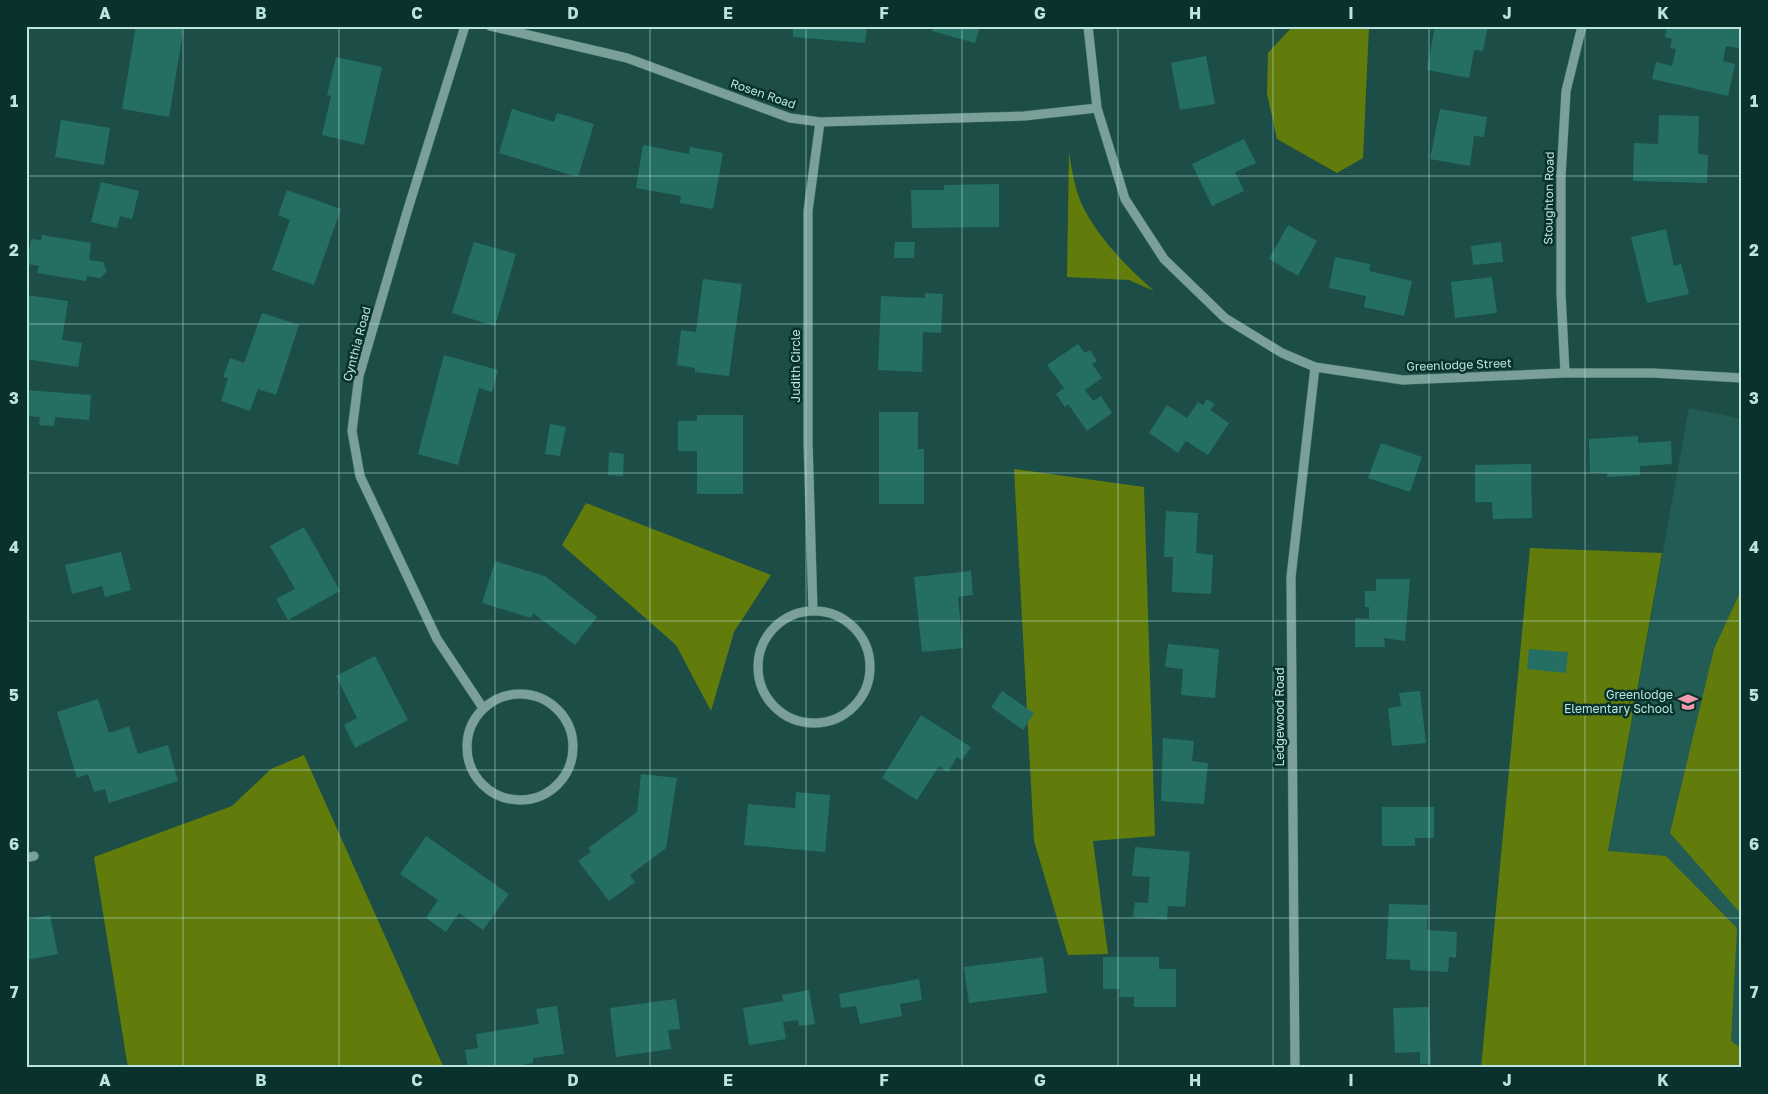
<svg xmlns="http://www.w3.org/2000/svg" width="1768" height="1094" viewBox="0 0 1768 1094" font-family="'Golos Text',sans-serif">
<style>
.built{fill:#225c54}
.green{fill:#627c0b}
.building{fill:#256e64}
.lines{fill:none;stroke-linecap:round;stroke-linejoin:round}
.minor-casing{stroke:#3c6c65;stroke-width:10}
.minor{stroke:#7b9f99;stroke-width:9}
.grid{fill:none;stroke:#bbe5de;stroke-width:1;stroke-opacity:0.55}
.labels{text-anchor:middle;stroke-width:5;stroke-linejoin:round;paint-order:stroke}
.street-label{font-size:12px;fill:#bbe5de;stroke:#09322d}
.poi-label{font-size:12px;fill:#bbe5de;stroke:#09322d;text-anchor:end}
.neatline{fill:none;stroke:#bbe5de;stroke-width:2}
.grid-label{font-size:16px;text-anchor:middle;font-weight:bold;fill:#bbe5de}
</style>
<rect width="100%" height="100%" fill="#1c4e47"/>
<path class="built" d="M 1689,408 L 1742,419 L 1742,1068 L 1569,1068 Z"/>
<path class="green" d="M 1293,26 L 1369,26 L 1363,158 L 1337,173 L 1277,139 L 1267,94 L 1268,53 Z
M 1069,152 C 1072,171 1075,191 1084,209 C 1101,241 1128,268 1154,291 L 1129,280 L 1067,277 Z
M 1014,469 L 1144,487 L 1155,836 L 1093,841 L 1108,954 L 1068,955 L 1034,841 Z
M 586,503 L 771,575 L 734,632 L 711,711 L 676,645 L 562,545 Z
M 1530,548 L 1662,553 L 1608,851 L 1666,856 L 1737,928 L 1731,1041 L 1742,1049 L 1742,1068 L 1481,1068 Z
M 1742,588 L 1742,915 L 1670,833 L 1714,649 Z
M 304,755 L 444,1068 L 128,1068 L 94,857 L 232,806 L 271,769 Z"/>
<path class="building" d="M 136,26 L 184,26 L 169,117 L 122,109 Z
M 793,26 L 867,26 L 865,43 L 793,37 Z
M 933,26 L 980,26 L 975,43 L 932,31 Z
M 1435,26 L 1488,26 L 1483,51 L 1474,50 L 1469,78 L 1427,70 Z
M 1667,26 L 1723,26 L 1742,30 L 1742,49 L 1726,46 L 1723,61 L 1735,64 L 1728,96 L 1652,79 L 1656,62 L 1672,66 L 1676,49 L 1670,48 L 1672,39 L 1665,37 Z
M 1206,56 L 1215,104 L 1180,110 L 1171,63 Z
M 336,57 L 382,67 L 364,145 L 322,135 L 331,96 L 327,95 Z
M 512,109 L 554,122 L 557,113 L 594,124 L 578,177 L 499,153 Z
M 1440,109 L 1487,117 L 1484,137 L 1474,136 L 1470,166 L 1430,159 Z
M 1659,115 L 1699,116 L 1698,154 L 1708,155 L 1707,183 L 1633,181 L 1634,143 L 1658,144 Z
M 61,120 L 110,128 L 104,165 L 55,157 Z
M 1244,139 L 1256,163 L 1235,172 L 1244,191 L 1212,206 L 1192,164 Z
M 643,145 L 689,154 L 690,147 L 723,153 L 713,209 L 680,203 L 681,196 L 636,188 Z
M 101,182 L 139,191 L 132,219 L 120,216 L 117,228 L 91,222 Z
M 999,184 L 999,227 L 912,228 L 911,190 L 944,190 L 944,185 Z
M 287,190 L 341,209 L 314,285 L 272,270 L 290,220 L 278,215 Z
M 1288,225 L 1317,241 L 1298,276 L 1269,259 Z
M 1666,229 L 1674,266 L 1681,264 L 1689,294 L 1647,303 L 1631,237 Z
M 42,235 L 91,243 L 89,260 L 103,262 L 107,271 L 100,278 L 87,276 L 86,281 L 37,273 L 39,266 L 27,264 L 31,239 L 41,240 Z
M 474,242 L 516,254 L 495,326 L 452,313 Z
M 895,242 L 915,242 L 914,258 L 894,258 Z
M 1501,242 L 1503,262 L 1473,265 L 1471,246 Z
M 1335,257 L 1370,264 L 1369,271 L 1412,281 L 1404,316 L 1364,307 L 1366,296 L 1329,288 Z
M 1492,277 L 1497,313 L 1455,318 L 1451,282 Z
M 703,279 L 742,284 L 729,376 L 695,372 L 695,368 L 677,365 L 681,330 L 696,332 Z
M 925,293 L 943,294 L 941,333 L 923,332 L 922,372 L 878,370 L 881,296 L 925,298 Z
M 26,295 L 68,301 L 62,340 L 82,343 L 78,367 L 26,359 Z
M 262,313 L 299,325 L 276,395 L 258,389 L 250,411 L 221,401 L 228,378 L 223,377 L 230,358 L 244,363 Z
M 1078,344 L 1085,353 L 1090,350 L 1097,361 L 1092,364 L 1102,378 L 1085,390 L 1093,401 L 1101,396 L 1112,413 L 1087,431 L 1068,404 L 1065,407 L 1056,394 L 1064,388 L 1047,365 Z
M 444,355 L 498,370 L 492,392 L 479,388 L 458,465 L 418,454 Z
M 26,390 L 91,395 L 89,420 L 55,417 L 54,426 L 39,425 L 40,417 L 26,416 Z
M 1207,399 L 1215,404 L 1210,410 L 1229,423 L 1208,455 L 1186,441 L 1178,453 L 1149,433 L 1167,405 L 1187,418 L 1198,402 L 1203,405 Z
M 879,412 L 918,412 L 918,449 L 924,449 L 924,504 L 879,504 Z
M 697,415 L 743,415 L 743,494 L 697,494 L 697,451 L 678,451 L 678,421 L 697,421 Z
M 550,424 L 566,427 L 560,456 L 545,454 Z
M 1638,436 L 1638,443 L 1671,441 L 1672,464 L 1640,466 L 1640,475 L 1607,477 L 1607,473 L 1590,473 L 1589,439 Z
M 1381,443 L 1422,457 L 1410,492 L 1368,478 Z
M 609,452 L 624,454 L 623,476 L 608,475 Z
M 1531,464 L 1532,518 L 1493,519 L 1492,502 L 1475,502 L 1475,465 Z
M 1166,511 L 1198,513 L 1196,553 L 1213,555 L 1211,594 L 1172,592 L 1173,557 L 1164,557 Z
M 304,527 L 340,591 L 288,620 L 276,599 L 295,589 L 270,546 Z
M 121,552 L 131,590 L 105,597 L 102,586 L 72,594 L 65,565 Z
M 495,561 L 545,576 L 597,617 L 575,645 L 533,613 L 531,618 L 482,603 Z
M 971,571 L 973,595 L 958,597 L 963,648 L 922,652 L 914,577 Z
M 1376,579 L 1410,579 L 1405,641 L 1384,638 L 1385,647 L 1355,647 L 1355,618 L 1369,619 L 1369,607 L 1365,607 L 1365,591 L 1376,591 Z
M 1168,644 L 1219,649 L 1215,698 L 1181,695 L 1183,669 L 1165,667 Z
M 1529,649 L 1568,652 L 1566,673 L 1527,669 Z
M 375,656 L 408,720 L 355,748 L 344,725 L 357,718 L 336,676 Z
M 1002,691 L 1034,713 L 1023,730 L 991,707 Z
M 1420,691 L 1426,743 L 1392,746 L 1388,708 L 1401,706 L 1399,693 Z
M 98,699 L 109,733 L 129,726 L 138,754 L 168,745 L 178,781 L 109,803 L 105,789 L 94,792 L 88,774 L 77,778 L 57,712 Z
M 921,715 L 971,747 L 962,760 L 957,757 L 948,772 L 939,766 L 917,800 L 882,778 Z
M 1163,738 L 1194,741 L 1192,761 L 1208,763 L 1204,804 L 1161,801 Z
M 641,774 L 677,778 L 666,848 L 630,875 L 635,882 L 609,901 L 578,861 L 591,852 L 588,848 L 637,812 Z
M 796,792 L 830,795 L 825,852 L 744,845 L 748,804 L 795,808 Z
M 1382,807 L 1434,807 L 1434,838 L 1415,838 L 1415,846 L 1382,846 Z
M 426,836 L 509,894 L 483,930 L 459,913 L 446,932 L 426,918 L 438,900 L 400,874 Z
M 1135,847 L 1190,852 L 1185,907 L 1168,906 L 1167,920 L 1133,917 L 1135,902 L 1148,903 L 1150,877 L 1132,876 Z
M 1389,904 L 1428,905 L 1427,930 L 1457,932 L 1456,958 L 1449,957 L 1448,972 L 1410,970 L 1410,960 L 1386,959 Z
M 50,915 L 58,954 L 26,960 L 26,920 Z
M 1043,957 L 1047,993 L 969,1003 L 964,967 Z
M 1103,957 L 1159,957 L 1159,969 L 1176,969 L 1176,1007 L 1134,1007 L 1134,997 L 1119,997 L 1120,989 L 1103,989 Z
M 919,979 L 922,1000 L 900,1004 L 902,1016 L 860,1024 L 856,1006 L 841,1008 L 839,994 Z
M 809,990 L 815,1024 L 799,1026 L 798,1020 L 783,1022 L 786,1039 L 749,1045 L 743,1008 L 783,1001 L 782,995 Z
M 676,999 L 680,1029 L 668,1030 L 671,1049 L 616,1057 L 610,1008 Z
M 557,1006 L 564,1054 L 533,1058 L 533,1063 L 503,1068 L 482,1068 L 482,1066 L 468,1068 L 465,1050 L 478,1048 L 476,1034 L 539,1024 L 536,1009 Z
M 1429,1007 L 1431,1064 L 1420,1064 L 1420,1052 L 1395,1053 L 1393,1008 Z"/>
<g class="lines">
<defs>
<path id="minor" d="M 465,26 L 407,212 L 359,376 L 352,431 L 360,476 L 437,639 L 483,708
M 490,26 L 627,58 L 790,118 L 820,122 L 1024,116 L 1097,108
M 1088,26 L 1097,108 L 1125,199 L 1164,259 L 1225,318 L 1282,353 L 1315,367 L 1403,380 L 1565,373 L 1653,373 L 1742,378
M 1565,373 L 1561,294 L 1561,176 L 1566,91 L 1582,26
M 813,611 L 808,442 L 808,211 L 820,122
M758 667a56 56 0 1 1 112 0a56 56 0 1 1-112 0Z
M467 747a53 53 0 1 1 106 0a53 53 0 1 1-106 0Z
M 26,858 L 34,856
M 1295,1068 L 1291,577 L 1315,367"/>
</defs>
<use href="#minor" class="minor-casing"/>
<use href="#minor" class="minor"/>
</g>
<path class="grid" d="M 183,26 L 183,1068M 339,26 L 339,1068M 495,26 L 495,1068M 650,26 L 650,1068M 806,26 L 806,1068M 962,26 L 962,1068M 1118,26 L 1118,1068M 1273,26 L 1273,1068M 1429,26 L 1429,1068M 1585,26 L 1585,1068M 26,176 L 1742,176M 26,324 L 1742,324M 26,473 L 1742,473M 26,621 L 1742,621M 26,770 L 1742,770M 26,918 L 1742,918"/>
<defs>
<symbol id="school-bare" viewBox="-9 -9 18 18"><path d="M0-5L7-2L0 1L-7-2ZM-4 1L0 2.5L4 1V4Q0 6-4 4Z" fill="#f19ab0" stroke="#09322d" stroke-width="2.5" paint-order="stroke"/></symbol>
</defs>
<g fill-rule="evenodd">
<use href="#school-bare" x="1674" y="688" width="28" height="28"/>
</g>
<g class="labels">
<g class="street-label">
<text transform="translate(763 94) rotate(19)" y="4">Rosen Road</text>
<text transform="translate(1549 198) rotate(-89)" y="4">Stoughton Road</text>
<text transform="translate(357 344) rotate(-75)" y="4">Cynthia Road</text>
<text transform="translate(1459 365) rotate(-2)" y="4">Greenlodge Street</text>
<text transform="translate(796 366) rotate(-90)" y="4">Judith Circle</text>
<text transform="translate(1280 717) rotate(-90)" y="4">Ledgewood Road</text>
</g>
<g class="poi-label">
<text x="1673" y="699">Greenlodge<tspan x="1673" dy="14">Elementary School</tspan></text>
</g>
</g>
<rect width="1768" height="1094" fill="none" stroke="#09322d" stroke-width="55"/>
<rect x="28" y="28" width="1712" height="1038" class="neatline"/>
<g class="grid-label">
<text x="105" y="19">A</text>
<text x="261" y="19">B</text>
<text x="417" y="19">C</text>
<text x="573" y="19">D</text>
<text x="728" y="19">E</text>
<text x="884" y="19">F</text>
<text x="1040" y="19">G</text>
<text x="1195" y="19">H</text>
<text x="1351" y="19">I</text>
<text x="1507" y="19">J</text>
<text x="1663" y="19">K</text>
<text x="14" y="107">1</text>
<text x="1754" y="107">1</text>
<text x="14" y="256">2</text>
<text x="1754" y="256">2</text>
<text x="14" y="404">3</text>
<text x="1754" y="404">3</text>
<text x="14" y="553">4</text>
<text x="1754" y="553">4</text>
<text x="14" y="701">5</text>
<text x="1754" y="701">5</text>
<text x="14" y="850">6</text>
<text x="1754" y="850">6</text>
<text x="14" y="998">7</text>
<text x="1754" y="998">7</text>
<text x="105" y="1086">A</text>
<text x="261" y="1086">B</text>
<text x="417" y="1086">C</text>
<text x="573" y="1086">D</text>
<text x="728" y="1086">E</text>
<text x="884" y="1086">F</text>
<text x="1040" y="1086">G</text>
<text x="1195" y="1086">H</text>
<text x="1351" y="1086">I</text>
<text x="1507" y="1086">J</text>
<text x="1663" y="1086">K</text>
</g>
</svg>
